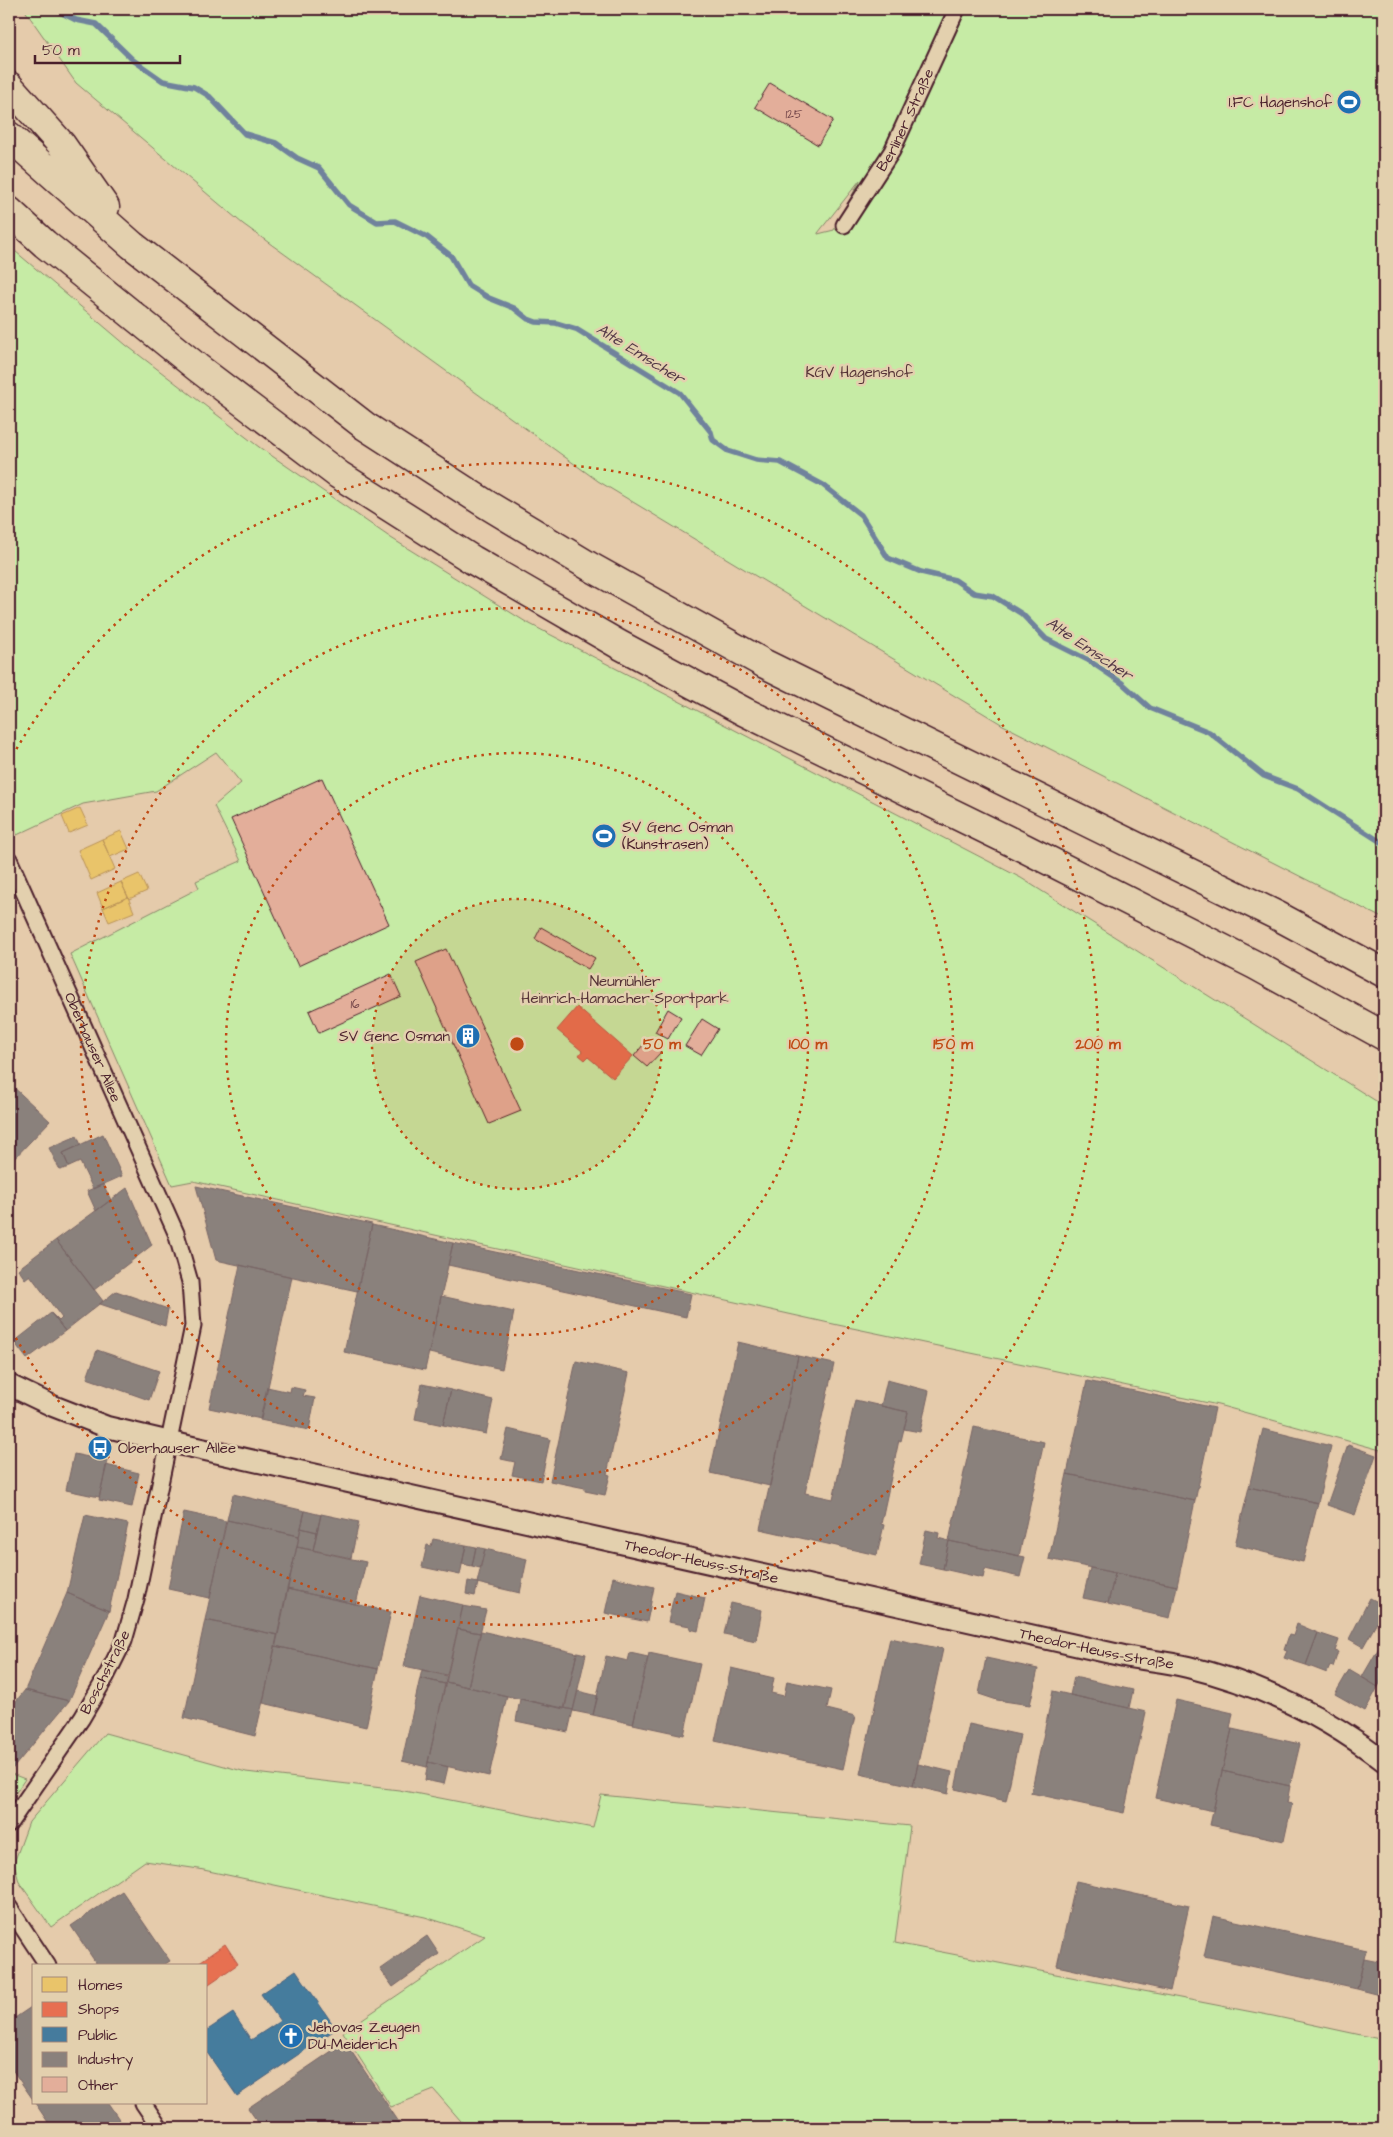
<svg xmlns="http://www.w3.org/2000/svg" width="1393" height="2137" viewBox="0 0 1393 2137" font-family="'Architects Daughter',sans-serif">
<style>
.green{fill:#c6eba5;stroke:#888568;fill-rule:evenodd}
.homes{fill:#e9c46a;stroke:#b99257}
.shops{fill:#e76f51;stroke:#b85746}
.public{fill:#457b9d;stroke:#465f7b}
.industry{fill:#8a817c;stroke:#776464}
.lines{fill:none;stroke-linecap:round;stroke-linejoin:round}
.stream{stroke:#6f829c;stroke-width:5.5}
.building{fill:#e3ae9a;stroke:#4a1f2b}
.minor-casing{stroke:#4a1f2b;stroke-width:19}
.tertiary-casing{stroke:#4a1f2b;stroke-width:24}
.motorway-casing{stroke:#4a1f2b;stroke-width:31}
.minor{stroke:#e3d0ae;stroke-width:15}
.tertiary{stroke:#e3d0ae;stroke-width:20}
.motorway{stroke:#e3d0ae;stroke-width:28}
.ring{fill:none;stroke:#c04a14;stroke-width:2.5;stroke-dasharray:2.5 5}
.labels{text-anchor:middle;stroke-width:5;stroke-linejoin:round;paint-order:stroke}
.number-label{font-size:12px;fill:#704347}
.poi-label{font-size:15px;fill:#4a1f2b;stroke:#e3d0ae;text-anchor:start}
.street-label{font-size:15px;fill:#4a1f2b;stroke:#e3d0ae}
.park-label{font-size:15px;fill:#563337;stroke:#e3d0ae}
.water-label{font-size:16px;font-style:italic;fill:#533847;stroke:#e3d0ae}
.centre{fill:#c04a14;stroke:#e3d0ae;stroke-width:2.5}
.ring-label{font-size:15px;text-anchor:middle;font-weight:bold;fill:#c04a14;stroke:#e3d0ae;stroke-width:5;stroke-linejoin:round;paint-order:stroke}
</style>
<rect width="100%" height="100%" fill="#e5cbab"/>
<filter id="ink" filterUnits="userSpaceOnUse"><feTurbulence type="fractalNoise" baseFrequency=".02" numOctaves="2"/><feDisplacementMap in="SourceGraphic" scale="10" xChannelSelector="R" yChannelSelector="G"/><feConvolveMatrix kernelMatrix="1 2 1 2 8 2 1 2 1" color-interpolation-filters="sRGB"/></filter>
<g filter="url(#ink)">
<path class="green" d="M 24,9 L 1384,9 L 1384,919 L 1003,725 L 598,481 L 243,224 L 76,83 ZM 860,180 L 834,230 L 818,234 L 818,233 Z
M 9,246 L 126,345 L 259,447 L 391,538 L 526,622 L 1021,878 L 1384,1106 L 1384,1451 L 1218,1405 L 838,1325 L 193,1181 L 172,1185 L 70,954 L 199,888 L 196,881 L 241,861 L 214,806 L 241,783 L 216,752 L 156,791 L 83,804 L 17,835 L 9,816 Z
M 105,1733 L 246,1772 L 399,1790 L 593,1828 L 601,1795 L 910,1826 L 895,1943 L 1273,2016 L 1384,2040 L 1384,2128 L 467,2128 L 434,2090 L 391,2107 L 343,2032 L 485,1936 L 425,1917 L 199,1869 L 145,1861 L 51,1927 L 19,1882 L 14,1863 L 29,1822 Z
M 9,1773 L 25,1779 L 9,1803 Z"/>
<path class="homes" d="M 80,808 L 88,825 L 69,833 L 62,816 Z
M 121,831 L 129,849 L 110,857 L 102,839 Z
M 102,839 L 115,869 L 91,880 L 78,850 Z
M 139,874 L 147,891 L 129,899 L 121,882 Z
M 121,882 L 128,897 L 103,908 L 97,893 Z
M 128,897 L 134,912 L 109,922 L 103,908 Z"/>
<path class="shops" d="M 577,1007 L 633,1056 L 613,1078 L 588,1057 L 585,1060 L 579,1055 L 582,1051 L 557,1030 Z
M 225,1944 L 238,1964 L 206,1986 L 206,1966 L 194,1966 Z"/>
<path class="public" d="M 296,1970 L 336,2029 L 237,2096 L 206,2051 L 206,2031 L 233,2013 L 251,2040 L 280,2021 L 261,1994 Z"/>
<path class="industry" d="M 9,1083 L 50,1121 L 9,1164 Z
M 103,1134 L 122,1176 L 93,1189 L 80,1162 L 69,1167 L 63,1153 Z
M 77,1136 L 81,1145 L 63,1153 L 69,1167 L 60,1170 L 49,1148 Z
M 103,1184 L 111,1200 L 96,1211 L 87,1191 Z
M 196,1186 L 372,1224 L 357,1291 L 216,1260 Z
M 127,1188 L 152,1245 L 94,1290 L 56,1240 Z
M 372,1225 L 453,1243 L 425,1370 L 344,1352 Z
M 56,1240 L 103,1301 L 65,1331 L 51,1313 L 59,1321 L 62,1318 L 30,1275 L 25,1279 L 18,1269 Z
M 453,1243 L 691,1294 L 686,1317 L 448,1265 Z
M 240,1265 L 292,1277 L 261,1419 L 209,1408 Z
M 116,1291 L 168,1309 L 165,1326 L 100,1304 Z
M 441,1296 L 514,1312 L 502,1369 L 429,1353 Z
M 51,1313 L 65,1331 L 27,1359 L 14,1342 Z
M 738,1342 L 798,1356 L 770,1486 L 710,1473 Z
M 97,1350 L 159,1371 L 149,1400 L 87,1378 Z
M 798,1356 L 834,1364 L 805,1493 L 833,1499 L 855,1400 L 908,1412 L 901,1441 L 899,1440 L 881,1524 L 884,1525 L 877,1555 L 760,1529 Z
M 576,1361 L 629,1373 L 607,1474 L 610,1475 L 605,1495 L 585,1491 L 585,1488 L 550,1481 Z
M 887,1380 L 929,1391 L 920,1432 L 904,1429 L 908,1412 L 881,1406 Z
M 1087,1381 L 1215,1408 L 1195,1501 L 1067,1474 Z
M 422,1384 L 451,1390 L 443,1425 L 415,1419 Z
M 267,1387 L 290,1392 L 291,1387 L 305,1390 L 303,1396 L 315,1398 L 309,1430 L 260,1420 Z
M 451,1390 L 493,1400 L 486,1434 L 443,1425 Z
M 974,1427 L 1044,1442 L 1019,1556 L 949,1541 Z
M 508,1429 L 550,1439 L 541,1481 L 512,1475 L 515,1462 L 501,1459 Z
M 1263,1429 L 1331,1446 L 1318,1503 L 1249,1487 Z
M 1348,1445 L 1376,1455 L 1355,1515 L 1327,1505 Z
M 74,1454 L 108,1461 L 99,1497 L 66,1490 Z
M 106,1465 L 139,1473 L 132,1507 L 99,1500 Z
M 1067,1474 L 1195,1501 L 1177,1586 L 1049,1559 Z
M 1249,1487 L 1318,1503 L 1303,1562 L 1235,1545 Z
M 233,1494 L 305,1511 L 299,1536 L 227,1520 Z
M 305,1511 L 321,1515 L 317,1532 L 301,1528 Z
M 184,1512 L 226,1521 L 210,1598 L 168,1589 Z
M 321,1514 L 359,1522 L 351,1558 L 313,1550 Z
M 85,1515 L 128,1524 L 109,1611 L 67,1593 Z
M 227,1520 L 299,1536 L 278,1635 L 205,1620 Z
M 301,1528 L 317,1532 L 313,1550 L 297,1547 Z
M 926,1530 L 939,1533 L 938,1538 L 949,1541 L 943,1569 L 919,1564 Z
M 433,1539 L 466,1545 L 460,1575 L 422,1567 L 427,1545 L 431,1546 Z
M 949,1541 L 1025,1557 L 1020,1577 L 985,1569 L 983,1578 L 943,1569 Z
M 466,1545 L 476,1547 L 472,1566 L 462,1564 Z
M 297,1547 L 366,1562 L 356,1604 L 287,1589 Z
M 476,1547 L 485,1549 L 480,1568 L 472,1566 Z
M 485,1549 L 527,1559 L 520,1593 L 477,1583 Z
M 1090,1568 L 1115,1573 L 1108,1603 L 1083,1598 Z
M 1115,1573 L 1177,1586 L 1170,1618 L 1108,1604 Z
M 613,1577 L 654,1587 L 647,1622 L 605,1613 Z
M 468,1581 L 478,1583 L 475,1596 L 466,1594 Z
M 287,1589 L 391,1612 L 378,1669 L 275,1646 Z
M 675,1591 L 705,1598 L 698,1631 L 690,1629 L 690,1626 L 668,1622 Z
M 67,1593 L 109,1611 L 69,1701 L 25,1690 Z
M 420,1595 L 463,1605 L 447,1675 L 404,1666 Z
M 1370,1598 L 1384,1605 L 1384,1610 L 1363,1647 L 1349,1639 Z
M 731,1603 L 762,1610 L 756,1641 L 724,1634 Z
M 463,1606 L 486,1610 L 480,1633 L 458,1629 Z
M 205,1620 L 278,1635 L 255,1736 L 184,1718 Z
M 1297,1624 L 1318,1633 L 1306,1665 L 1284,1658 L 1287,1651 L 1284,1650 L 1289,1635 L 1293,1636 Z
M 458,1629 L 480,1633 L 468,1687 L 446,1682 Z
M 481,1631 L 577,1653 L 564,1709 L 468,1687 Z
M 1318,1633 L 1339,1640 L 1335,1651 L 1338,1652 L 1333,1667 L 1330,1666 L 1327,1673 L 1306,1665 Z
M 890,1638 L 943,1649 L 913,1786 L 860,1774 Z
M 1384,1639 L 1384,1676 L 1378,1687 L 1362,1677 Z
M 275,1646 L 378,1669 L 366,1727 L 263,1703 Z
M 577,1652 L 586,1654 L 573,1710 L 565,1708 Z
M 630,1653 L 648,1657 L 633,1724 L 593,1715 L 606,1656 L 628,1661 Z
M 649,1653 L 700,1664 L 684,1735 L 633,1724 Z
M 986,1658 L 1038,1669 L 1030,1705 L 997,1700 L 979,1694 Z
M 731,1668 L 774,1678 L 771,1693 L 784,1696 L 787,1681 L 831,1690 L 827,1709 L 855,1716 L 843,1769 L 715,1741 Z
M 422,1670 L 447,1676 L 445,1684 L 420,1678 Z
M 1349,1670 L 1378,1687 L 1365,1711 L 1335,1694 Z
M 1074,1677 L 1133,1690 L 1129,1708 L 1070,1695 Z
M 420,1678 L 445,1684 L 427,1767 L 402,1761 Z
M 446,1682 L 507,1696 L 489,1776 L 428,1762 Z
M 25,1690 L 69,1701 L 9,1773 L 9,1710 Z
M 578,1691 L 598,1696 L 593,1715 L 573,1711 Z
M 1053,1691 L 1146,1712 L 1124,1813 L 1031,1793 Z
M 520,1699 L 573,1710 L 568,1732 L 516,1721 Z
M 1384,1699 L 1384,1713 L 1378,1709 Z
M 1176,1700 L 1233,1713 L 1230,1729 L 1232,1729 L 1213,1811 L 1155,1798 Z
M 969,1724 L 1020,1735 L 1006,1801 L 955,1789 Z
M 1232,1729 L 1300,1744 L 1290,1786 L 1222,1771 Z
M 428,1762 L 448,1767 L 444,1784 L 425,1780 Z
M 918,1764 L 952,1772 L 948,1794 L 913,1786 Z
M 1222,1771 L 1290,1786 L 1287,1803 L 1292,1804 L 1284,1841 L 1210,1825 Z
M 1076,1881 L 1189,1906 L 1170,1991 L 1057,1966 Z
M 122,1891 L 170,1961 L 162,1966 L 98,1966 L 71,1926 Z
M 1213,1916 L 1366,1950 L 1357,1989 L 1204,1956 Z
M 427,1936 L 439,1954 L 393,1987 L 380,1969 Z
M 1364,1959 L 1384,1963 L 1384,1996 L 1357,1989 Z
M 34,2005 L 34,2101 L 9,2065 L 9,2022 Z
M 345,2042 L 403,2128 L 262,2128 L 248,2108 Z
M 35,2103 L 108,2103 L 125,2128 L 52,2128 Z"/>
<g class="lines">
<path class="stream" d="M 54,9 L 76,20 L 96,24 L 133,60 L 163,81 L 194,87 L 209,96 L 245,134 L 276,143 L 297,158 L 319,168 L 349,205 L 377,222 L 395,221 L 427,237 L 451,256 L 468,285 L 489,298 L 514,308 L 528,319 L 536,322 L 556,323 L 576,329 L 680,393 L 711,432 L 713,440 L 728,451 L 756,460 L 780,462 L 823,485 L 861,515 L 888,558 L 921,572 L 955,580 L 974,593 L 993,596 L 1022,614 L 1046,639 L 1088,660 L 1122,683 L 1150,708 L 1209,732 L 1264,776 L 1298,789 L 1384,844"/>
</g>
<path class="building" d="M 770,83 L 833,120 L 818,145 L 755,107 Z
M 322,778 L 389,924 L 298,966 L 231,819 Z
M 541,927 L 595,958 L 588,969 L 535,939 Z
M 446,949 L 521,1111 L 489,1124 L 416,962 Z
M 391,974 L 401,996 L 319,1033 L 309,1011 Z
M 668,1009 L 681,1017 L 668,1039 L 655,1032 Z
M 702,1019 L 718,1029 L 701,1055 L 685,1046 Z
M 648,1039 L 661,1052 L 647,1067 L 634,1056 Z"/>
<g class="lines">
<defs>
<g id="minor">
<path id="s1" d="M 844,225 L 892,151 L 957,9"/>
<path id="s2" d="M 9,859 L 176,1233 L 190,1282 L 193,1326 L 136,1599 L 124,1641 L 106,1677 L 82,1718 L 9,1824"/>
<path d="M 9,1907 L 48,1966"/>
<path d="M 143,2103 L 160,2128"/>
</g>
<g id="tertiary">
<path id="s3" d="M 9,1385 L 53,1406 L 107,1427 L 170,1442 L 1124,1656 C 1145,1660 1168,1662 1188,1667 C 1259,1684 1327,1717 1384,1761"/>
</g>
<path id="motorway" d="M 9,86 L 61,144 L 105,207
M 9,136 L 132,245 L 365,426 L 486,504 L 589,566 L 765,664 L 1278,916 L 1384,973
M 9,211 L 45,244 L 198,368 L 339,475 L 473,560 L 618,644 L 745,712 L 1024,848 L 1255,965 L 1384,1036"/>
</defs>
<use href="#minor" class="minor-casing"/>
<use href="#tertiary" class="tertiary-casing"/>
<use href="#motorway" class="motorway-casing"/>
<use href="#minor" class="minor"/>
<use href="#tertiary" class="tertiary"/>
<use href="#motorway" class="motorway"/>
</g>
</g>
<circle cx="517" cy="1044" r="145" fill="#c04a14" fill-opacity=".12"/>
<g class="ring">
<circle cx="517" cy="1044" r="145"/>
<circle cx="517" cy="1044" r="291"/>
<circle cx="517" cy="1044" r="436"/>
<path d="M9 762A581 581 0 1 1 9 1326"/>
</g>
<defs>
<symbol id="stadium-disc" viewBox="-11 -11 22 22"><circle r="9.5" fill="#1f6fb2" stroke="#e3d0ae"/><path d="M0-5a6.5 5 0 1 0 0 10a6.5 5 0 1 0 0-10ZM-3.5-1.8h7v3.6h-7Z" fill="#fff"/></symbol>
<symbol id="building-disc" viewBox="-11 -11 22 22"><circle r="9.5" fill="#1f6fb2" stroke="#e3d0ae"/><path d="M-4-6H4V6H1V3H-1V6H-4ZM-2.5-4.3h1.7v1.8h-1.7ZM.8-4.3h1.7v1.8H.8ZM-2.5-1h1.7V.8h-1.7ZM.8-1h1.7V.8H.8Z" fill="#fff"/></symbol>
<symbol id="bus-disc" viewBox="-11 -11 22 22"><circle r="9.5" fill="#1f6fb2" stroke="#e3d0ae"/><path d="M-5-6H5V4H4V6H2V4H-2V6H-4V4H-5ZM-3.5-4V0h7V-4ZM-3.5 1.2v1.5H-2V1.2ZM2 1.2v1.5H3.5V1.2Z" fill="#fff"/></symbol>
<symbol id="church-disc" viewBox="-11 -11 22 22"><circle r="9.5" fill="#1f6fb2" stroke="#e3d0ae"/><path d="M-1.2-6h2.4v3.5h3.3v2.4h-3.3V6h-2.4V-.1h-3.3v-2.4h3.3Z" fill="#fff"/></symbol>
</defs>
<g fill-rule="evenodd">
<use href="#stadium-disc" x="1335" y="88" width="28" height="28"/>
<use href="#stadium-disc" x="590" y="822" width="28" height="28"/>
<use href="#building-disc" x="454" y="1022" width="28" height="28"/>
<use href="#bus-disc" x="86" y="1434" width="28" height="28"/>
<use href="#church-disc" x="277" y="2022" width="28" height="28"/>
</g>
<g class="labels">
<g class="number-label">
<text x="794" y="118">125</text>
<text x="355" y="1008">16</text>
</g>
<g class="poi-label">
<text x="1332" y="107" text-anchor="end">1.FC Hagenshof</text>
<text x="622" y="832">SV Genc Osman<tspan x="622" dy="17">(Kunstrasen)</tspan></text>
<text x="450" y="1041" text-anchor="end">SV Genc Osman</text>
<text x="118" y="1453">Oberhauser Allee</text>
<text x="308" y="2032">Jehovas Zeugen<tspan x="308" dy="17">DU-Meiderich</tspan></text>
</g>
<g class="street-label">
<text dy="5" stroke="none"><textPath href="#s1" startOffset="122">Berliner Straße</textPath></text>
<text dy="5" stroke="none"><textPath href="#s2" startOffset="206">Oberhauser Allee</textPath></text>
<text dy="5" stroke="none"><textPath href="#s3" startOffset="716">Theodor-Heuss-Straße</textPath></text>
<text dy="5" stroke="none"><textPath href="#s3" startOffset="1121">Theodor-Heuss-Straße</textPath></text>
<text transform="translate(105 1672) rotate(-63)" y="5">Boschstraße</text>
</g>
<g class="park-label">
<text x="859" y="377">KGV Hagenshof</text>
<text x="625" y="986">Neumühler<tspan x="625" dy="17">Heinrich-Hamacher-Sportpark</tspan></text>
</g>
<g class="water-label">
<text transform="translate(641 353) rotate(32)" y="6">Alte Emscher</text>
<text transform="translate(1090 648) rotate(34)" y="6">Alte Emscher</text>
</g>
</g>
<circle cx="517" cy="1044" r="8" class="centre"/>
<g class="ring-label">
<text x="662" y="1049">50 m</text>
<text x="808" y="1049">100 m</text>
<text x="953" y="1049">150 m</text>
<text x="1098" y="1049">200 m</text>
</g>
<rect width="1393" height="2137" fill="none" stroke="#e3d0ae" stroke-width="30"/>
<rect x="15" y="15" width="1363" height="2107" fill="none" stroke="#4a1f2b" stroke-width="2" filter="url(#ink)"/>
<rect x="32" y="1964" width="175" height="140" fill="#e3d0ae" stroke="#a6897a"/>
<rect x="42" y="1977" width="25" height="15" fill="#e9c46a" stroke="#a6897a"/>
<text x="78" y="1990" font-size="15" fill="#4a1f2b">Homes</text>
<rect x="42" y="2002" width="25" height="15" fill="#e76f51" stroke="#a6897a"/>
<text x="78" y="2014" font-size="15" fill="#4a1f2b">Shops</text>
<rect x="42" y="2027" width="25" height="15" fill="#457b9d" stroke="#a6897a"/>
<text x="78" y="2040" font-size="15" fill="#4a1f2b">Public</text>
<rect x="42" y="2052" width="25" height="15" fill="#8a817c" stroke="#a6897a"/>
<text x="78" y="2064" font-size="15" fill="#4a1f2b">Industry</text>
<rect x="42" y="2077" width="25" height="15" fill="#e3ae9a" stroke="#a6897a"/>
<text x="78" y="2090" font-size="15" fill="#4a1f2b">Other</text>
<path d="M35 55v8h145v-8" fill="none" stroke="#4a1f2b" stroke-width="2.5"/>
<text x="42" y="55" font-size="15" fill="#4a1f2b" stroke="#e3d0ae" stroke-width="4" paint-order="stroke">50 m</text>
</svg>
